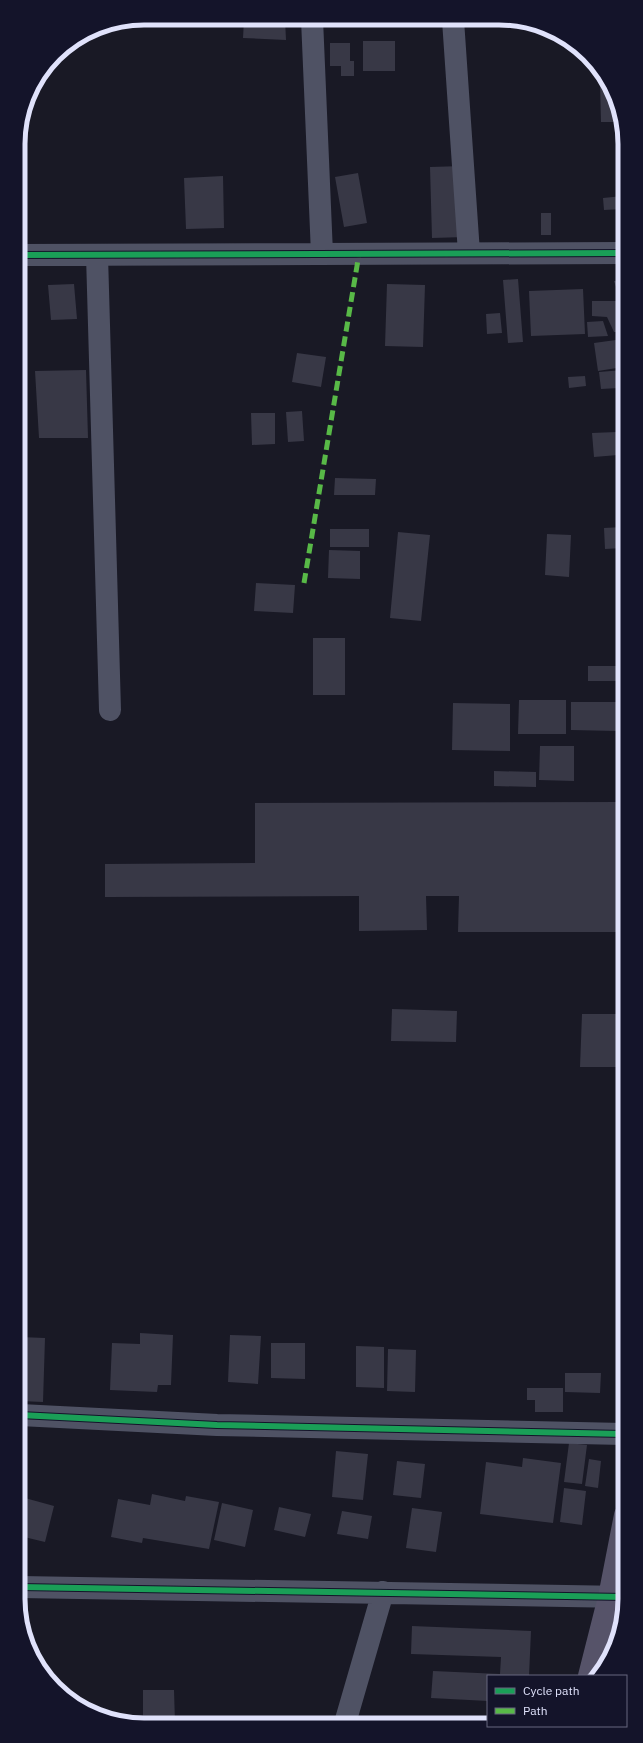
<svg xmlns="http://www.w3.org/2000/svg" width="643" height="1743" viewBox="0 0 643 1743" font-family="'IBM Plex Sans',sans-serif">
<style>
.building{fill:#383846}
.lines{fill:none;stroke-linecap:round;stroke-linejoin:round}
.minor{stroke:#4f5264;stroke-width:22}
.major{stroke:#565369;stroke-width:22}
.quiet{stroke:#58b947;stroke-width:5;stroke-dasharray:10 5;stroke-linecap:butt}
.cycleway-casing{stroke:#14142a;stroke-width:8}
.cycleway{stroke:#1a9f57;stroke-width:6}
.rim{fill:none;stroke:#e0e2fb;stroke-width:5}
</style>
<rect width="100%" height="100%" fill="#191925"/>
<path class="building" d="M 244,19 L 285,19 L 286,40 L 243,38 Z
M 363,41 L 395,41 L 395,71 L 363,71 Z
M 330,43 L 350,43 L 350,61 L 354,61 L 354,76 L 341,76 L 341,66 L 330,66 Z
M 600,82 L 609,82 L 623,122 L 601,122 Z
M 463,166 L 465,237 L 432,238 L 430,167 Z
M 358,173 L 367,223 L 344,227 L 335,177 Z
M 223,176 L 224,228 L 186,229 L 184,178 Z
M 623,196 L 623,209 L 604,210 L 603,198 Z
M 541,213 L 551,213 L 551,235 L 541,235 Z
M 618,217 L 623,217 L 623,234 L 618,234 Z
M 518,279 L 523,342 L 508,343 L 503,280 Z
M 623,280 L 623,296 L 619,296 L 614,281 Z
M 74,284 L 77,319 L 51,320 L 48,285 Z
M 387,284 L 425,285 L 423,347 L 385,346 Z
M 583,289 L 585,334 L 531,336 L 529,291 Z
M 592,301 L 623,301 L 623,332 L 614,332 L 607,317 L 592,316 Z
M 500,313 L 502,333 L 487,334 L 486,314 Z
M 603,321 L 608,336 L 588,337 L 587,322 Z
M 623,339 L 623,367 L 598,371 L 594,343 Z
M 297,353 L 326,357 L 321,387 L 292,382 Z
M 86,370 L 88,438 L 39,438 L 35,371 Z
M 623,370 L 623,402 L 620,403 L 619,388 L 601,389 L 599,372 Z
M 585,376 L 586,386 L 569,388 L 568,377 Z
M 302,411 L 304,441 L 288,442 L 286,412 Z
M 251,413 L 275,413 L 275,444 L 252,445 Z
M 616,432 L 618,455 L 594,457 L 592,433 Z
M 335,478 L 376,479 L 375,495 L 334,495 Z
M 623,527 L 623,548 L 605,549 L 604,528 Z
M 330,529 L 369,529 L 369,547 L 330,547 Z
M 398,532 L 430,535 L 421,621 L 390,618 Z
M 547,534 L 571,535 L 569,577 L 545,575 Z
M 329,550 L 360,551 L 360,579 L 328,578 Z
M 256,583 L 295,585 L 293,613 L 254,611 Z
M 313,638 L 345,638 L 345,695 L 313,695 Z
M 588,666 L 622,666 L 622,681 L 588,681 Z
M 519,700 L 566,700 L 566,734 L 518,734 Z
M 571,702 L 617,702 L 617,731 L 571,730 Z
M 453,703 L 510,704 L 510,751 L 452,750 Z
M 540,746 L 574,746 L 574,781 L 539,780 Z
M 494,771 L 536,772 L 536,787 L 494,786 Z
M 624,802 L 624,932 L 458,932 L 459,896 L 426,896 L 427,930 L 359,931 L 359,896 L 105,897 L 105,864 L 255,863 L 255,803 Z
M 392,1009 L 457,1011 L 456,1042 L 391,1041 Z
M 582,1014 L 624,1014 L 624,1067 L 580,1067 Z
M 140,1333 L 173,1335 L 171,1385 L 158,1385 L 157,1392 L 110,1390 L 112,1343 L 140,1344 Z
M 230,1335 L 261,1336 L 258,1384 L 228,1382 Z
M 20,1337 L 45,1338 L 43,1402 L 20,1401 Z
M 271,1343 L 305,1343 L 305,1379 L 271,1378 Z
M 356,1346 L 384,1347 L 384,1388 L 356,1387 Z
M 388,1349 L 416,1350 L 415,1392 L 387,1391 Z
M 565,1373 L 601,1373 L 600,1393 L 565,1392 Z
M 527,1388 L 563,1388 L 563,1412 L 535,1412 L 535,1400 L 527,1400 Z
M 569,1443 L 587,1445 L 582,1484 L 564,1482 Z
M 336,1451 L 368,1454 L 363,1500 L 332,1497 Z
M 523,1458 L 561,1463 L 553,1523 L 480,1514 L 486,1462 L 522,1467 Z
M 589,1459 L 601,1461 L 598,1488 L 585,1486 Z
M 397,1461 L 425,1464 L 421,1498 L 393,1495 Z
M 564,1488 L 586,1491 L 582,1525 L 560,1522 Z
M 152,1494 L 185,1501 L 186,1496 L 219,1502 L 209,1549 L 143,1538 L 142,1543 L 111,1537 L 118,1499 L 150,1505 Z
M 25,1498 L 54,1506 L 45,1542 L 20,1536 L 20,1517 Z
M 222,1503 L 253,1510 L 245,1547 L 214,1540 Z
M 279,1507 L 311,1514 L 305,1537 L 274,1530 Z
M 412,1508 L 442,1512 L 436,1552 L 406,1548 Z
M 342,1511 L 372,1516 L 368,1539 L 337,1534 Z
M 412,1626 L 531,1631 L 529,1676 L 488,1676 L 488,1701 L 431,1698 L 433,1671 L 500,1674 L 501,1657 L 411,1654 Z
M 143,1690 L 174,1690 L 175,1723 L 143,1723 Z"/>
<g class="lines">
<path class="minor" d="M 312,19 L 322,254
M 453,20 L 469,253
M 18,255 L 623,253
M 97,255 L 110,710
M 20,1415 L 217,1425 L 624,1434
M 20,1587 L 625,1597
M 345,1723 L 383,1592"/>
<path class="major" d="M 589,1676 L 609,1597 L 625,1515"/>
<path class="quiet" d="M 304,583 L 359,254"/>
<defs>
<path id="cycleway" d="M 18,255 L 623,253
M 20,1415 L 217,1425 L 624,1434
M 20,1587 L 625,1597"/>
</defs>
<use href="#cycleway" class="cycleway-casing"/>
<use href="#cycleway" class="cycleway"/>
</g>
<path d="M0 0H643V1743H0ZM144 25H499A119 119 0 0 1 618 144V1599A119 119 0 0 1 499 1718H144A119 119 0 0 1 25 1599V144A119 119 0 0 1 144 25Z" fill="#14142a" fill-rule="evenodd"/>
<path class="rim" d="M144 25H499A119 119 0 0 1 618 144V1599A119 119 0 0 1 499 1718H144A119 119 0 0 1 25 1599V144A119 119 0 0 1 144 25Z"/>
<rect x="487" y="1675" width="140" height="52" fill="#14142a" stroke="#66667e"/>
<rect x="495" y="1688" width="20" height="6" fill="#1a9f57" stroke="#66667e"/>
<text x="523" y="1695" font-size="12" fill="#e0e2fb">Cycle path</text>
<rect x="495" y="1708" width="20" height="6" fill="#58b947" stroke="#66667e"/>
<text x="523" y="1715" font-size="12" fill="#e0e2fb">Path</text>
</svg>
